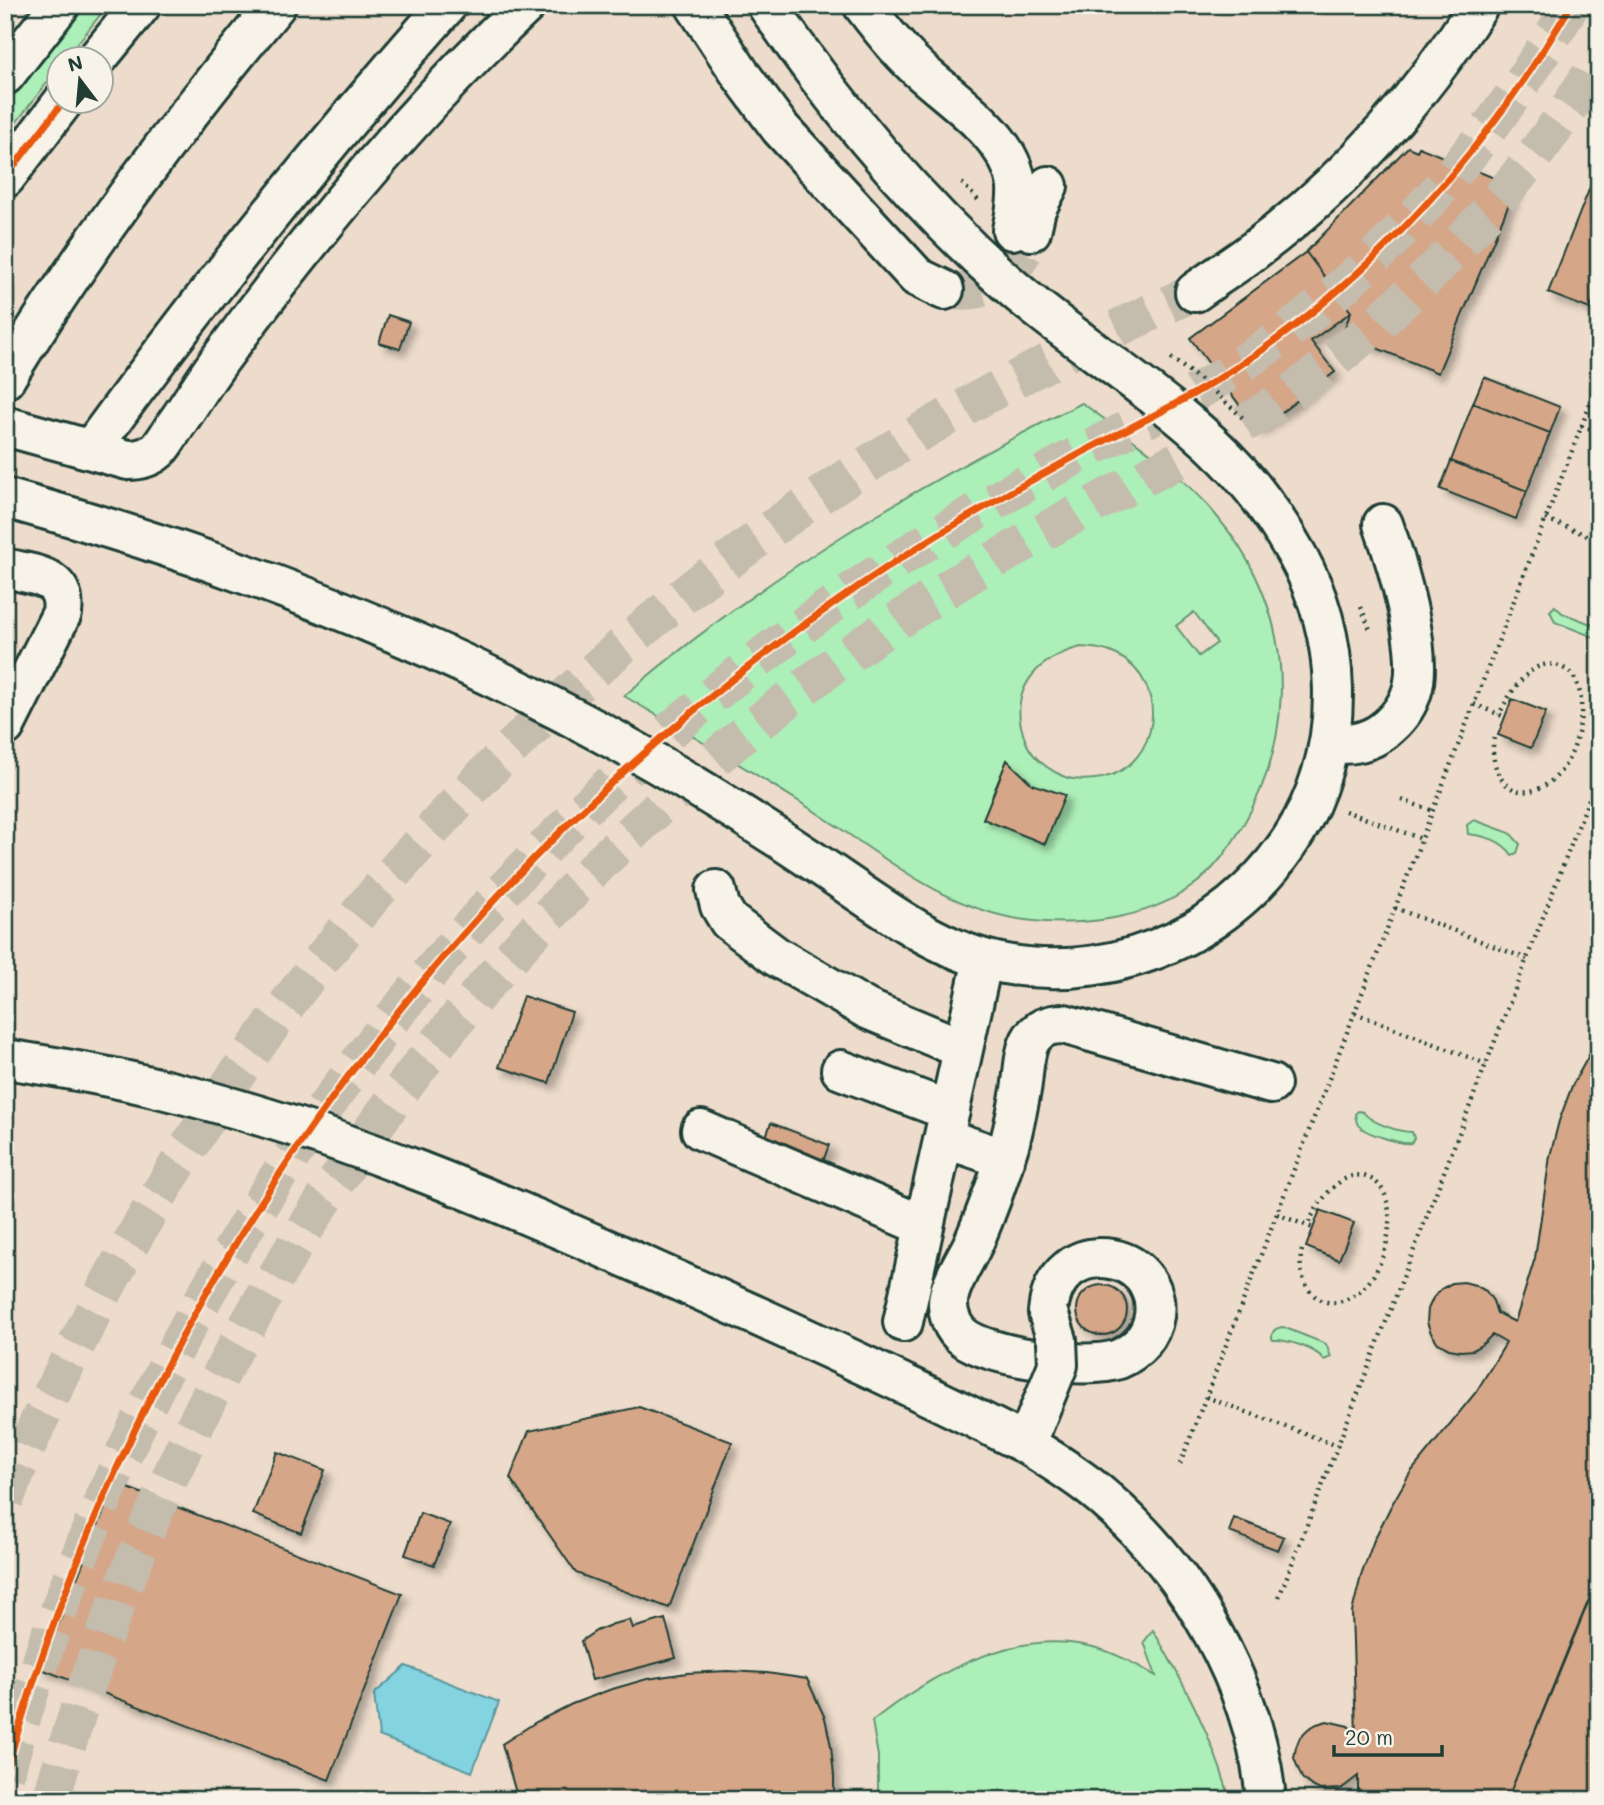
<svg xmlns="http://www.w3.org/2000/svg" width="1604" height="1805" viewBox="0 0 1604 1805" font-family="Mali,sans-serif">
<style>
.green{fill:#adefb8;stroke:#669676;stroke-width:2;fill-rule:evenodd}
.water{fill:#84d3e1;stroke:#5c979c;stroke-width:2}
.building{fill:#d6a688;stroke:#1f3d34;stroke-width:2;filter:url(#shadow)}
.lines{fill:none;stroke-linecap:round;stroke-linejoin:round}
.minor-tunnel{stroke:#c4bcad;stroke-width:38;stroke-dasharray:38 19;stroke-linecap:butt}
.minor-casing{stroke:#1f3d34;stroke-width:44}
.path{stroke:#1f3d34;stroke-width:4.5;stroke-dasharray:2 5;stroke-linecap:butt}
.minor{stroke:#f7f3e8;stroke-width:38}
.minor-bridge-casing{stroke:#1f3d34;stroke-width:44;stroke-linecap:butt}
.major-bridge-casing{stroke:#1f3d34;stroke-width:44;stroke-linecap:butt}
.minor-bridge{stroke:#f7f3e8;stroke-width:38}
.major-bridge{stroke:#f7f3e8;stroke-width:38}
.cycleway-casing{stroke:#f7f3e8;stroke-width:11}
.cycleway{stroke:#e8590c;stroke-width:7}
</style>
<defs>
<filter id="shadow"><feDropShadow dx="6" dy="6" stdDeviation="3.5" flood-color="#0004"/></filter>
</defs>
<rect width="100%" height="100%" fill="#eddccb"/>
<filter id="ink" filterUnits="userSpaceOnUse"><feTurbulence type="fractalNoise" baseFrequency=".0143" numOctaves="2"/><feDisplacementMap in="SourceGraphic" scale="14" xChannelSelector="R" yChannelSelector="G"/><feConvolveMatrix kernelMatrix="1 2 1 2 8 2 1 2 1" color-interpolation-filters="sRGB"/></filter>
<g filter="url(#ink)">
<path class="green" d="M 82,5 L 108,5 L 65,59 L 60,60 L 59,67 L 5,137 L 5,103 Z
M 1082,403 C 1146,449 1210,492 1249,563 C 1295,648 1290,745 1242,827 C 1228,850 1213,872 1191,887 C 1146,920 1078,927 1025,920 C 943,909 881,854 814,811 C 751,771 688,733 624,696 C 763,577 918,484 1082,403 ZM 1194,612 L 1217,643 L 1199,656 L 1176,626 ZM 1081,647 C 1094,648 1106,649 1117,655 C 1170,682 1161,765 1102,778 C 1090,780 1077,781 1065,777 C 1049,770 1033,759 1026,742 C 1006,693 1034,659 1081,647 Z
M 1555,606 L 1562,613 L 1599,627 L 1599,639 L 1555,622 L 1550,611 Z
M 1474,820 L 1510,833 L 1520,844 L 1517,853 L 1512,855 C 1502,840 1485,836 1468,834 L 1467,825 Z
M 1358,1111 L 1363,1112 C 1371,1123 1399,1132 1412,1132 L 1414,1138 L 1411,1143 C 1402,1145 1364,1133 1358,1125 C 1356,1122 1356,1118 1355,1114 Z
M 1283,1327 L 1326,1344 L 1331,1357 L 1324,1360 C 1317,1349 1287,1339 1273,1340 L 1272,1338 C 1272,1330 1276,1328 1283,1327 Z
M 1153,1630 C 1184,1683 1214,1740 1230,1800 L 878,1800 L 878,1756 L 872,1721 C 932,1674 1013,1627 1093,1647 C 1116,1653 1135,1664 1156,1676 L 1144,1642 Z"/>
<path class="water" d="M 406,1666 L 499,1702 L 472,1772 L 379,1736 L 374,1694 Z"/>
<path class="building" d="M 1408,147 L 1417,151 L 1419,147 L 1516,187 L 1438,373 L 1342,334 L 1351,312 L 1306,252 Z
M 1598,167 L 1599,286 L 1590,309 L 1548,293 Z
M 1306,252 L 1351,312 L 1311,341 L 1335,372 L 1258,430 L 1190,338 Z
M 388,315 L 409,322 L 400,349 L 379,343 Z
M 1484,377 L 1560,407 L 1550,433 L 1473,403 Z
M 1473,403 L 1550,433 L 1527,491 L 1451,461 Z
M 1451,461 L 1527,491 L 1516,519 L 1440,489 Z
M 1512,699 L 1546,712 L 1531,748 L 1498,735 Z
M 1007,760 L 1032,784 L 1065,795 L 1045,844 L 983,819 Z
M 523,996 L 572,1012 L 549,1083 L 499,1067 Z
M 1599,1037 L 1599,1576 L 1507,1800 L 1358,1800 L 1358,1776 L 1341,1789 L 1320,1790 L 1310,1785 L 1302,1778 L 1294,1758 L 1296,1747 L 1300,1737 L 1308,1729 L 1317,1724 L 1327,1721 L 1348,1726 L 1356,1734 L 1352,1612 L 1361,1576 L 1374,1540 L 1391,1506 L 1410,1473 L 1476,1392 L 1506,1343 L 1492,1335 L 1484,1343 L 1473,1350 L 1461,1351 L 1449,1349 L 1438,1343 L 1431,1333 L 1427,1322 L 1428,1309 L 1433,1298 L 1441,1289 L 1452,1283 L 1464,1282 L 1475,1285 L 1486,1291 L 1493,1301 L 1497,1313 L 1515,1322 L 1535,1258 L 1550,1156 L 1559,1121 L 1572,1086 Z
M 771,1123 L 829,1145 L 822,1164 L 764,1142 Z
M 1320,1210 L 1354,1223 L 1339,1260 L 1306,1247 Z
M1077 1310a25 25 0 1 1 50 0a25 25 0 1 1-50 0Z
M 639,1407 L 732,1442 L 669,1608 L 576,1573 L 510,1478 L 529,1431 Z
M 277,1452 L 325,1470 L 301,1533 L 253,1514 Z
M 115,1483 L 402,1594 L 329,1780 L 41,1669 Z
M 420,1513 L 450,1524 L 434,1565 L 405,1555 Z
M 1234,1518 L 1284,1537 L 1278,1550 L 1229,1532 Z
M 1599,1576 L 1599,1800 L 1507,1800 L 1569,1647 Z
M 665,1619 L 676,1658 L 592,1680 L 581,1641 L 596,1631 L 613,1624 L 630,1620 L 633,1628 Z
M 727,1671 L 767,1673 L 807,1679 L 825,1718 L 831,1746 L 834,1776 L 834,1800 L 518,1800 L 502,1744 L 536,1722 L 572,1704 L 609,1690 L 647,1679 L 687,1673 Z"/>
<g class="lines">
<path class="minor-tunnel" d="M 944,290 C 988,298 1020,273 1031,231
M 5,1500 C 27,1443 54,1388 82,1334 C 252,999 508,706 819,496 C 938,416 1065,351 1195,292
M 5,1775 C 147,1274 459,847 895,562 C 956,522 1020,486 1085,451 C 1135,425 1187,400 1234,369 C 1374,278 1488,148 1571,5
M 51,1800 C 191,1306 493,882 925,603 C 983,566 1042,532 1102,500 C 1155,471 1209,446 1260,414 C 1388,331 1522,191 1599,60"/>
<defs>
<path id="minor" d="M 695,5 L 741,75 L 780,128 L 917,277 L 944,290
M 863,5 C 881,29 901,54 924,74 C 957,103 1012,139 1017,187 C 1018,202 1015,216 1012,230
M 96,60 L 141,5
M 5,75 L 60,5
M 5,178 L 63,102
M 1031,231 L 1036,209 L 1048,186
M 1195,292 C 1215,277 1237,264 1256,249 C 1344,183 1420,98 1479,5
M 5,379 C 85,247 177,124 276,5
M 5,426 L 128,460 C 139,460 149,458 158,450 C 166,442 172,429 179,420 C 194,398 208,375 224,354 C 315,230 414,110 526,5
M 91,449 C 203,295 321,148 447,5
M 5,498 C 217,556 421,634 613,739 C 679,775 744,815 807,857 C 869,897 930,950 1005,964 C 1124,985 1244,927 1302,821 C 1346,738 1342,636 1297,555 C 1281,526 1261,497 1239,472 C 1177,403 1086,351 1015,290 C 919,207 838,110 767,5
M 5,568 C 33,575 67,575 62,613 L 5,726
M 1329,743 C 1351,746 1372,742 1389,726 C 1399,717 1408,705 1412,691 C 1424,652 1397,563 1383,524
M 716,890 L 720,906 L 729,921 L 777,957 L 867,1009 L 963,1049
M 841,1070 L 950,1111
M 701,1130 L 924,1226
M 944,1138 L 1005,1159
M 1048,1313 C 1054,1230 1163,1249 1154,1316 C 1151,1336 1137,1351 1119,1359 C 1088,1371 983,1357 960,1334 C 950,1324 946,1308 949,1295 C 954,1276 966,1259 974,1242 C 988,1209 1000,1176 1010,1142 C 1014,1125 1018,1107 1021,1090 C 1024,1074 1023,1051 1032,1038 C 1040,1027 1051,1024 1064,1024 L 1271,1084
M 903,1322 L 983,959"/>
</defs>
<use href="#minor" class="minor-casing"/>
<path class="path" d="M 962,183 L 980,202
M 1171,358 L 1207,385 L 1245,420
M 1581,426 L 1599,432
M 1546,519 L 1599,540
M 1361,607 L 1371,632
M 1474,704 L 1505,717
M 1494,738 C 1489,763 1502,799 1534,790 C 1569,780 1583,732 1581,701 C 1580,689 1576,675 1565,669 C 1535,650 1510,692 1499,715
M 1402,800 L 1433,811
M 1345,811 L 1422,839
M 1395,908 L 1527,959
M 1355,1013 L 1486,1064
M 1277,1214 L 1313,1228
M 1302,1250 C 1295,1277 1314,1314 1347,1299 C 1378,1286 1391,1243 1389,1213 C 1388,1200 1384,1187 1373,1180 C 1343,1162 1318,1203 1307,1226
M 1206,1397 L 1338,1446
M 1180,1464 L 1599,381
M 1279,1597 L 1599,773"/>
<use href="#minor" class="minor"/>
<defs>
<path id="minor-bridge" d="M 1026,1444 L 1058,1365 L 1057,1340 L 1048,1313"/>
<path id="major-bridge" d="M 5,1059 C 58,1067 110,1076 162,1089 C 336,1131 504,1203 667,1276 C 788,1329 908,1384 1026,1444 C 1053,1461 1081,1478 1105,1499 C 1190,1572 1256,1687 1266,1800"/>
</defs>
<use href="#minor-bridge" class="minor-bridge-casing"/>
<use href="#major-bridge" class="major-bridge-casing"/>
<use href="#minor-bridge" class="minor-bridge"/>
<use href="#major-bridge" class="major-bridge"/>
<defs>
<path id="cycleway" d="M 5,178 L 63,102
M 5,1775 C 147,1274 459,847 895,562 C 956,522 1020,486 1085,451 C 1135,425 1187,400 1234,369 C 1374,278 1488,148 1571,5"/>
</defs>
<use href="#cycleway" class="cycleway-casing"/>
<use href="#cycleway" class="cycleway"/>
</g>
</g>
<rect width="1604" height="1805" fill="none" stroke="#f7f3e8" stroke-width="28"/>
<rect x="14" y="14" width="1576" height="1777" fill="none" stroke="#1f3d34" stroke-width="2.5" filter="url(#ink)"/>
<g transform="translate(80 80) rotate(344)"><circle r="33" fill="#f7f3e8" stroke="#a1aaa0" stroke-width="2"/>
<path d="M0-5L12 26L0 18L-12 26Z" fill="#1f3d34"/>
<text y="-10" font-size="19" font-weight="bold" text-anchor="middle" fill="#1f3d34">N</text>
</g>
<path d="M1334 1745v10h108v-10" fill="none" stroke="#1f3d34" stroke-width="3.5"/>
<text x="1345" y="1745" font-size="21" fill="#1f3d34" stroke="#f7f3e8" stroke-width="5" paint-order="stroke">20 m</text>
</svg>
